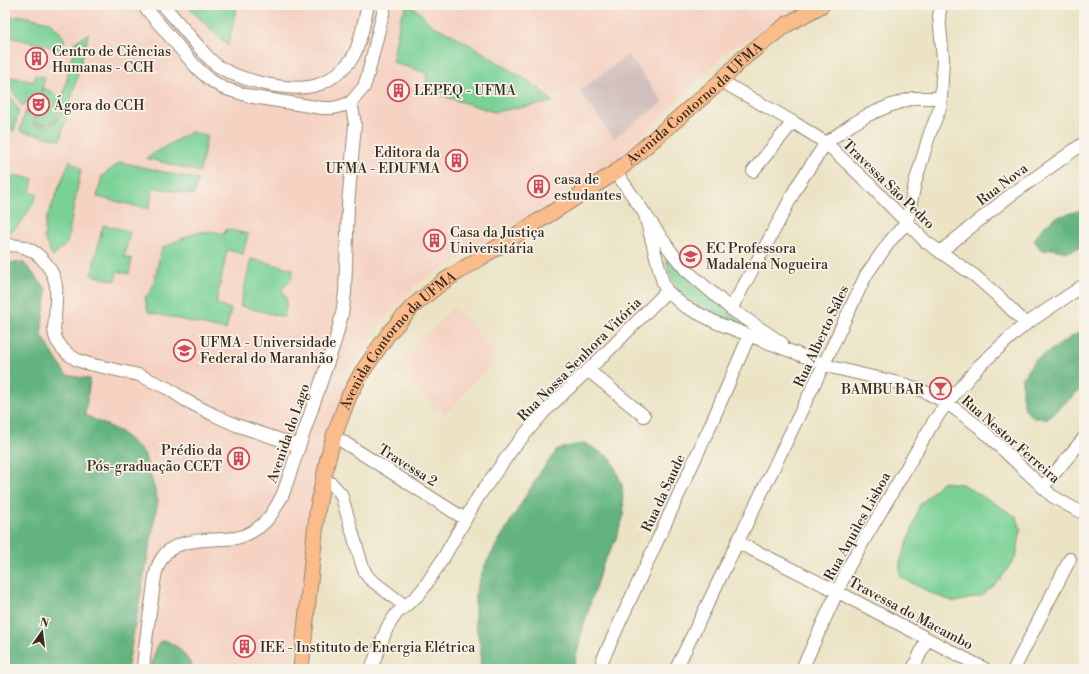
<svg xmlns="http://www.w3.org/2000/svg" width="1089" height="674" viewBox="0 0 1089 674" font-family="'Libre Bodoni',serif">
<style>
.built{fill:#f5d2c2}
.industrial{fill:#d1bfbd}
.green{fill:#79d196;stroke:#5a7e5a}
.forest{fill:#62b37f;stroke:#4e6e4e}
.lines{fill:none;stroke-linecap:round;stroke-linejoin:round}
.minor-casing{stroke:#938671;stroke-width:14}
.major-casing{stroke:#938671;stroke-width:17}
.minor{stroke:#fff;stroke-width:12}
.major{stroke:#fabc8b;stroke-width:15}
.labels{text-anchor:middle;stroke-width:3.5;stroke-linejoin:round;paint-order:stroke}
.poi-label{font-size:14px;fill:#3b2a1e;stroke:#f7f3e8;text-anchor:start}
.street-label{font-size:14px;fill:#3b2a1e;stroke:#f7f3e8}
</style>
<rect width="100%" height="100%" fill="#f7f3e8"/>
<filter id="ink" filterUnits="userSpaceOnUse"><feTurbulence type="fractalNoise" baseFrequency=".025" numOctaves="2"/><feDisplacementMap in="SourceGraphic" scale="8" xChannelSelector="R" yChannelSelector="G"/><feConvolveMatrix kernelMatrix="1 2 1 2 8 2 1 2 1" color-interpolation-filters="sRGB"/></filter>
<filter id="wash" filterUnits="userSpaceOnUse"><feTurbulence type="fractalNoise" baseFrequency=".012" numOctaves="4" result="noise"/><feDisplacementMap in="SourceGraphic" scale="16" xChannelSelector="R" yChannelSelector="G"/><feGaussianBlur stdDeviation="0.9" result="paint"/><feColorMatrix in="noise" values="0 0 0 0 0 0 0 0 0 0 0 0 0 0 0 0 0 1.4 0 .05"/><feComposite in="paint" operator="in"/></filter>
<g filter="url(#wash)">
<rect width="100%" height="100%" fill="#ebe3c4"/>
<path class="built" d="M 5,5 L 827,5 L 729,49 L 617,162 L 415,286 L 376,328 L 351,372 L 318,487 L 292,669 L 5,669 Z
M 454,307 L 498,355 L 445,415 L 392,368 Z"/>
<path class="industrial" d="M 628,55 L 663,102 L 614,138 L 579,91 Z"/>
<path class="green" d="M 186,5 L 237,5 L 228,46 Z
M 408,5 L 418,11 L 433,26 L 451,34 L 482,52 L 539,88 L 553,102 L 494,112 L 427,91 L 426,73 L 392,62 L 401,16 Z
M 5,15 L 17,18 L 18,15 L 50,22 L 54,29 L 57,28 L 65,40 L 60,49 L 5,36 Z
M 89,33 L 60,140 L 20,131 L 25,112 L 31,110 L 35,115 L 33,124 C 37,125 42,127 46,126 C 61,124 64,108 60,96 L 63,96 L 75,42 Z
M 5,68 L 9,68 L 7,76 L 34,82 L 35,75 L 45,77 L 40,96 L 37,96 L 22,106 L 5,79 Z
M 43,88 C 56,92 64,100 58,114 C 57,116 57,118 56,120 C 50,125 41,125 35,123 L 37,115 C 37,114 32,110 32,109 C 29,103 35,97 41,98 Z
M 6,90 L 19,110 L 14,131 L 5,129 Z
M 190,132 L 207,135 L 200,172 L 146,158 Z
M 70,160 L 81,169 L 67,243 L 53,257 L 44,238 L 46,220 Z
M 121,162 L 198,180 L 194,195 L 153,187 L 149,209 L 97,197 L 102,176 Z
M 13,175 L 33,179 L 30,192 L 38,194 C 30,209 21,228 5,235 L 5,213 L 7,203 L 5,203 L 5,180 L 12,181 Z
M 103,225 L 130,231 L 124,257 L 132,259 L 129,274 L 117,271 L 115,281 L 91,275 Z
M 226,229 L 248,234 L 243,254 L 227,250 L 216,304 L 231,309 L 226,330 L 148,312 L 145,297 L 152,290 L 162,248 L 194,233 L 211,231 L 224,234 Z
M 251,259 L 293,269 L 292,279 L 282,289 L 287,300 L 284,317 L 240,306 Z
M 666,259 L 745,326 L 744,328 L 734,327 L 714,314 L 697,307 L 680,294 L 670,275 Z
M 942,482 L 962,484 L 1017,517 L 1021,530 L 1016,557 L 999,581 L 982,596 L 955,602 L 935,595 L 900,577 L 900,562 L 911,533 L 919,506 Z"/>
<path class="forest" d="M 1084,209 L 1084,245 L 1082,247 L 1067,252 L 1052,249 L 1042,251 L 1034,240 L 1043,227 L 1055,218 Z
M 5,262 L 24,263 L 47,290 L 41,334 L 66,375 L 90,379 L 85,415 L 121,432 L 144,453 L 158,501 L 127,669 L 5,669 Z
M 1084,329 L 1084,386 L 1048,418 L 1034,418 L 1025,410 L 1022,395 L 1022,378 L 1034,361 Z
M 585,443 L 611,458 L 622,485 L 624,515 L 615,541 L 602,566 L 584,624 L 573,669 L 480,669 L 481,649 L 475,622 L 475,595 L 484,567 L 498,542 L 541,471 L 558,449 Z
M 165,640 L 179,648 L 195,669 L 149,669 L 159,642 Z"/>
</g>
<g filter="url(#ink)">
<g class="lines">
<defs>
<path id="minor" d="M 143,5 L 196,67 L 209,79 L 223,88 L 253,97 L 322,108 L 333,108 L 341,106 L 351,102 L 364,87 L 368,74 L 385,5
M 163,5 C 173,16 183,28 193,40 C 201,49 208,59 218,66 C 240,81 295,94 320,84 C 332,79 343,70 351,60 C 360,47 364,21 368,5
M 721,81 L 793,122 L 826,143 L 868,183 L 926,242 L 975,276 L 999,297 L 1026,324
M 753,171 L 793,122
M 616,172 L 672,253 L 686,270 L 731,309 L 782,343
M 645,215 L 663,283 L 667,291 L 684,306 L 717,323 L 824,364 L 835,368 L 907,385 L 923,391 L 947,403 L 978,426 L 1052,496 L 1073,508 L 1084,513
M 5,245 C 12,245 20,245 26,248 C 41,253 54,271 56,286 C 57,299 55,316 54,329 L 55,336 L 57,341 L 62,348 L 68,354 L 77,360 L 89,364 L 139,375 L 169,389 L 185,400 L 214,415 L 236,425 L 299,446
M 940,252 L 1008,197 L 1084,143
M 731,309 L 778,223 L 797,186 L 826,143 L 851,125 L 868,115 L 889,106 L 913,98 L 941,98
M 588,370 L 644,416
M 334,436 L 465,519
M 323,480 L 331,483 L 341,494 L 363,568 L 366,574 L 370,579 L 405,606
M 1043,487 L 1084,438
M 737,542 L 838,592 L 985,669
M 602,661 L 712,422 L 749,336
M 143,669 C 145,646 148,623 152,599 C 154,586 154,570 162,558 C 176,536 213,541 236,538 C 246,536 258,529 265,522 C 273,514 278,503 283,494 L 336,338 L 342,314 L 345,293 L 348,205 L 355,124 L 351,102
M 371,669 L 387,628 L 396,614 L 417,596 L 423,589 L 444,557 L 478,497 L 514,447 L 543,413 L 609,350 L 667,291
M 676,669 L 824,364 L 866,275 L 890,241 L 907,222 L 915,183 L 930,133 L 940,108 L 941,98 L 943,59 L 939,16 L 941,5
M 802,669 L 849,566 L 880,513 L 934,421 L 947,403 L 979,366 L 1015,333 L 1026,324 L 1084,285
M 913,669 L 927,639
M 1014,669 L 1070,559"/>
<g id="major">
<path id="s1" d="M 301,669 L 317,513 L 320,496 L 328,458 L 334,436 L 349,396 L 362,372 L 389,333 L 413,306 L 444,281 L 616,172 L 721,81 L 741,60 L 770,37 L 786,25 L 822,5"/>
</g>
</defs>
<use href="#minor" class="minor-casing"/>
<use href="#major" class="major-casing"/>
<use href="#minor" class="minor"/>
<use href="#major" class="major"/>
</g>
</g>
<defs>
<symbol id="building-ring" viewBox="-11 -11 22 22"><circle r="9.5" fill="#f7f3e8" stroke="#d1495b" stroke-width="1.5"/><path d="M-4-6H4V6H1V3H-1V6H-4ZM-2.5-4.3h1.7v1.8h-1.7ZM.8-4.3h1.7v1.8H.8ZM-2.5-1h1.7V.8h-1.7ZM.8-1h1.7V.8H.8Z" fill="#d1495b"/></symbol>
<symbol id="theatre-ring" viewBox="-11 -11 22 22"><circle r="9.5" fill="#f7f3e8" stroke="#d1495b" stroke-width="1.5"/><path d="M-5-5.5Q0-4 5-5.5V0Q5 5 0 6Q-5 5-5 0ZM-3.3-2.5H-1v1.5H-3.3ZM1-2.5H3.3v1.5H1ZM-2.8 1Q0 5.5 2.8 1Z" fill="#d1495b"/></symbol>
<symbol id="school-ring" viewBox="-11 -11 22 22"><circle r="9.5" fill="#f7f3e8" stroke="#d1495b" stroke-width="1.5"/><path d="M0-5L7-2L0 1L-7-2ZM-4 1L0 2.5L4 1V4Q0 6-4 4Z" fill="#d1495b"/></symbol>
<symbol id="university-ring" viewBox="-11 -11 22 22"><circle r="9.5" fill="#f7f3e8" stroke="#d1495b" stroke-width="1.5"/><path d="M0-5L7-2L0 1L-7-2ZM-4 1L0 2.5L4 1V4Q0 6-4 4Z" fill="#d1495b"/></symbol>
<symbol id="bar-ring" viewBox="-11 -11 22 22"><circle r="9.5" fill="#f7f3e8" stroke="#d1495b" stroke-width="1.5"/><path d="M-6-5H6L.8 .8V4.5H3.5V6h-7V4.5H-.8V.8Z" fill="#d1495b"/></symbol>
</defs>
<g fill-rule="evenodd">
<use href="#building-ring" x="24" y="46" width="25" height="25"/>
<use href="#building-ring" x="386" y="78" width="25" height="25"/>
<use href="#theatre-ring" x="26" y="92" width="25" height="25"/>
<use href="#building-ring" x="444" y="148" width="25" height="25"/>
<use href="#building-ring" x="526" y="174" width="25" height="25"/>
<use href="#building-ring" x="422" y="228" width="25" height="25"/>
<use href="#school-ring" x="678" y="244" width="25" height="25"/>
<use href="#university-ring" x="172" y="338" width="25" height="25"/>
<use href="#bar-ring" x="928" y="376" width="25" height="25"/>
<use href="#building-ring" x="226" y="446" width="25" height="25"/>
<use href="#building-ring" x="232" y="634" width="25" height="25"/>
</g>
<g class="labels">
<g class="poi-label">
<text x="52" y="56">Centro de Ciências<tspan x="52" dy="16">Humanas - CCH</tspan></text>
<text x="414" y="95">LEPEQ - UFMA</text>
<text x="54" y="110">Ágora do CCH</text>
<text x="440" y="157" text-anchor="end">Editora da<tspan x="440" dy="16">UFMA - EDUFMA</tspan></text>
<text x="554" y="184">casa de<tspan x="554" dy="16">estudantes</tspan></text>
<text x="450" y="237">Casa da Justiça<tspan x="450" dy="16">Universitária</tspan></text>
<text x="706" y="253">EC Professora<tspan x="706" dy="16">Madalena Nogueira</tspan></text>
<text x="200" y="347">UFMA - Universidade<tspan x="200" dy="16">Federal do Maranhão</tspan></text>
<text x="924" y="394" text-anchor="end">BAMBU BAR</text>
<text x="222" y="455" text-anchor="end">Prédio da<tspan x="222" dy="16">Pós-graduação CCET</tspan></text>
<text x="260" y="652">IEE - Instituto de Energia Elétrica</text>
</g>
<g class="street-label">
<text dy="5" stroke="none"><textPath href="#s1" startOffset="737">Avenida Contorno da UFMA</textPath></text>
<text transform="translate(889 184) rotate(44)" y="5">Travessa São Pedro</text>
<text transform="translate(1002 184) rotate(-37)" y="5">Rua Nova</text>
<text transform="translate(821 336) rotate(-65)" y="5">Rua Alberto Sáles</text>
<text dy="5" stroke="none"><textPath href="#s1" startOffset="353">Avenida Contorno da UFMA</textPath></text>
<text transform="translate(579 359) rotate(-45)" y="5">Rua Nossa Senhora Vitória</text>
<text transform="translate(288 433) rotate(-71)" y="5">Avenida do Lago</text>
<text transform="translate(1011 439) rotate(41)" y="5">Rua Nestor Ferreira</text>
<text transform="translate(408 465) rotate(32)" y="5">Travessa 2</text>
<text transform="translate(663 493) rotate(-65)" y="5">Rua da Saude</text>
<text transform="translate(857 526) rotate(-61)" y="5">Rua Aquiles Lisboa</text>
<text transform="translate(911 613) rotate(28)" y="5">Travessa do Macambo</text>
</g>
</g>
<rect width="1089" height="674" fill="none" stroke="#f7f3e8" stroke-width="20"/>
<g transform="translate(42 632) rotate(14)" stroke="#f7f3e8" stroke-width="3" paint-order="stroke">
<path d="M0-3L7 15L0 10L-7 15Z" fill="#3b2a1e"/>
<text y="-6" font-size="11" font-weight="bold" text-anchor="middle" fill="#3b2a1e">N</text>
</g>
</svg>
